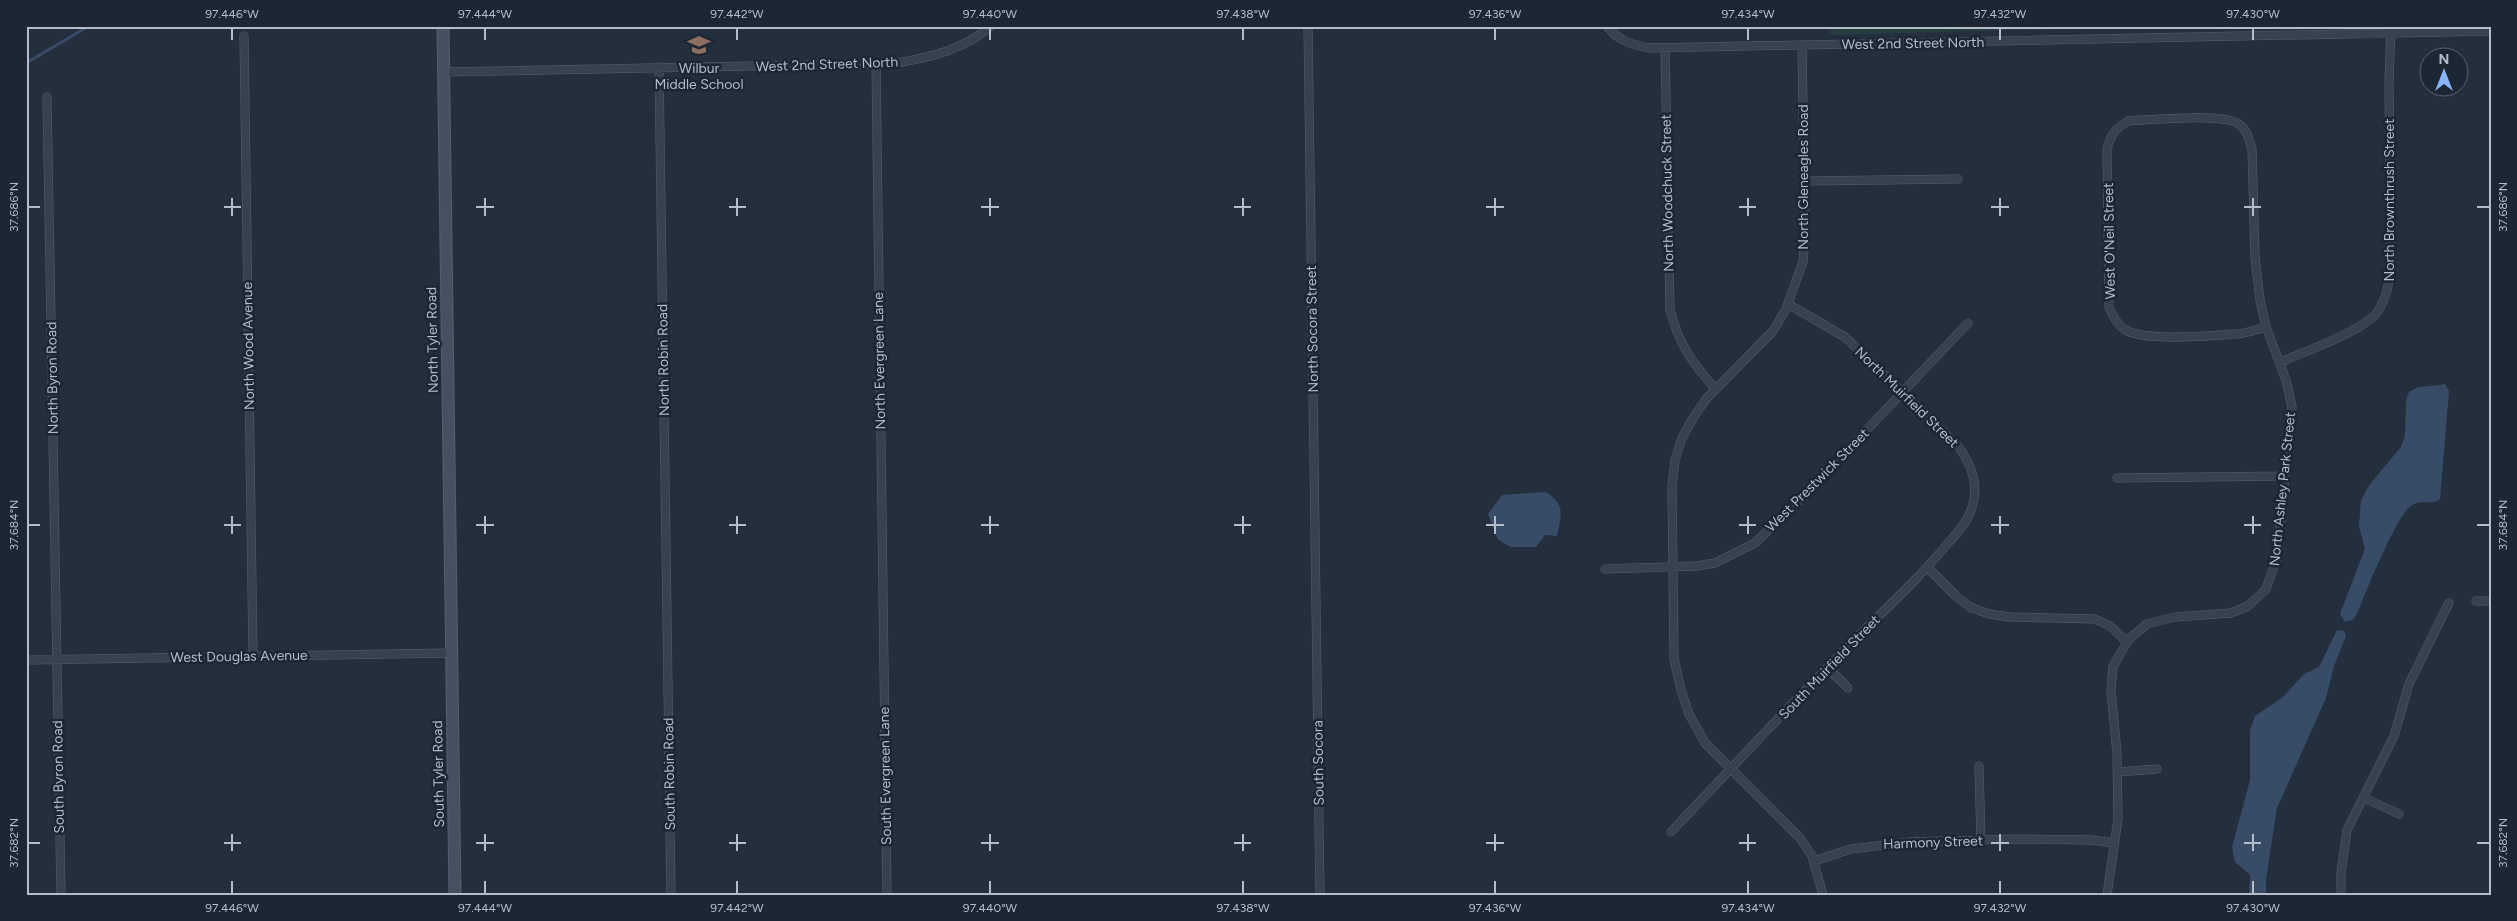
<svg xmlns="http://www.w3.org/2000/svg" width="2517" height="921" viewBox="0 0 2517 921" font-family="Figtree,sans-serif">
<style>
.green{fill:#263c3f}
.water{fill:#394c67}
.lines{fill:none;stroke-linecap:round;stroke-linejoin:round}
.stream{stroke:#394c67;stroke-width:3}
.street-casing{stroke:#565f6c;stroke-width:9}
.secondary-casing{stroke:#565f6c;stroke-width:13}
.street{stroke:#38414e;stroke-width:8}
.secondary{stroke:#465061;stroke-width:11}
.ticks{fill:none;stroke:#b4bcc9;stroke-width:2}
.labels{text-anchor:middle;stroke-width:5;stroke-linejoin:round;paint-order:stroke}
.street-label{font-size:14px;fill:#b4bcc9;stroke:#1d2633}
.poi-label{font-size:14px;fill:#b4bcc9;stroke:#1d2633}
.neatline{fill:none;stroke:#b4bcc9;stroke-width:2}
.ticks-label{font-size:12px;text-anchor:middle;fill:#b4bcc9}
</style>
<rect width="100%" height="100%" fill="#242f3e"/>
<path class="green" d="M 1829,26 L 2187,26 L 1829,35 Z"/>
<path class="water" d="M 2445,384 L 2449,391 L 2440,499 C 2432,505 2423,500 2414,504 C 2398,509 2365,595 2357,614 L 2352,620 L 2345,622 L 2340,614 L 2365,549 L 2359,526 L 2361,500 L 2370,484 L 2401,447 L 2405,435 L 2406,400 L 2409,392 C 2421,384 2432,387 2445,384 Z
M 1546,492 C 1566,505 1561,515 1557,536 L 1545,535 L 1536,547 L 1511,547 L 1498,540 L 1488,514 L 1502,495 Z
M 2337,630 L 2344,631 L 2346,636 L 2334,666 L 2326,698 L 2277,808 L 2266,879 L 2266,895 L 2249,895 L 2250,875 L 2235,862 L 2232,847 L 2250,780 L 2250,730 L 2255,716 L 2283,697 L 2304,674 L 2319,667 Z"/>
<g class="lines">
<path class="stream" d="M 26,63 L 89,26"/>
<defs>
<path id="street" d="M 1308,26 L 1320,895
M 1607,26 C 1618,41 1633,45 1650,48 L 2491,31
M 244,36 L 253,656
M 1802,45 L 1805,237 L 1803,262 L 1786,309 L 1773,331 L 1706,399 L 1693,418 L 1682,438 L 1675,460 L 1672,486 L 1674,659 L 1681,690 L 1689,714 L 1705,743 L 1800,838 L 1812,856 L 1823,895
M 1665,48 L 1670,310 C 1678,342 1693,365 1716,389
M 876,63 L 887,895
M 659,67 L 671,895
M 444,72 L 897,63 C 931,57 963,50 991,26
M 47,97 L 61,895
M 1804,181 L 1958,179
M 2279,363 C 2302,352 2365,331 2378,311 C 2387,297 2389,282 2391,266 L 2389,83 L 2391,26
M 2117,478 L 2285,476
M 1928,568 L 1956,596 L 1970,607 L 1989,614 L 2010,617 L 2095,619 L 2110,626 L 2127,642
M 1605,569 L 1697,566 L 1715,563 L 1755,543 L 1805,495 L 1968,323
M 2476,601 L 2491,601
M 26,660 L 451,653
M 1828,668 L 1848,688
M 1979,766 L 1981,841
M 2118,772 L 2157,769
M 2364,798 L 2399,814
M 1671,832 C 1734,765 1797,698 1862,632 C 1892,603 1922,575 1949,542 C 1956,534 1965,525 1969,515 C 1981,490 1973,465 1957,445 L 1845,337 L 1788,304
M 1814,861 L 1851,849 L 1910,842 L 2015,839 L 2091,840 L 2114,843
M 2107,895 L 2118,819 L 2117,753 L 2111,690 L 2113,667 L 2120,654 L 2129,639 L 2147,624 L 2175,617 L 2231,613 L 2248,606 L 2266,589 L 2277,558 L 2292,407 L 2286,380 L 2266,327 L 2260,300 L 2255,257 L 2252,149 C 2249,140 2247,128 2237,123 C 2220,113 2150,120 2128,121 C 2115,129 2110,135 2107,150 L 2109,307 C 2113,316 2116,323 2124,329 C 2143,342 2212,336 2236,334 C 2246,334 2257,329 2266,327
M 2341,895 L 2341,873 L 2347,830 L 2394,736 L 2409,684 L 2449,603"/>
<path id="secondary" d="M 443,26 L 455,895"/>
</defs>
<use href="#street" class="street-casing"/>
<use href="#secondary" class="secondary-casing"/>
<use href="#street" class="street"/>
<use href="#secondary" class="secondary"/>
</g>
<path class="ticks" d="M 232,28 L 232,40M 485,28 L 485,40M 737,28 L 737,40M 990,28 L 990,40M 1243,28 L 1243,40M 1495,28 L 1495,40M 1748,28 L 1748,40M 2000,28 L 2000,40M 2253,28 L 2253,40M 232,198 L 232,216M 485,198 L 485,216M 737,198 L 737,216M 990,198 L 990,216M 1243,198 L 1243,216M 1495,198 L 1495,216M 1748,198 L 1748,216M 2000,198 L 2000,216M 2253,198 L 2253,216M 28,207 L 40,207M 224,207 L 241,207M 476,207 L 494,207M 729,207 L 746,207M 981,207 L 999,207M 1234,207 L 1251,207M 1486,207 L 1504,207M 1739,207 L 1756,207M 1991,207 L 2009,207M 2244,207 L 2261,207M 2477,207 L 2490,207M 232,516 L 232,534M 485,516 L 485,534M 737,516 L 737,534M 990,516 L 990,534M 1243,516 L 1243,534M 1495,516 L 1495,534M 1748,516 L 1748,534M 2000,516 L 2000,534M 2253,516 L 2253,534M 28,525 L 40,525M 224,525 L 241,525M 476,525 L 494,525M 729,525 L 746,525M 981,525 L 999,525M 1234,525 L 1251,525M 1486,525 L 1504,525M 1739,525 L 1756,525M 1991,525 L 2009,525M 2244,525 L 2261,525M 2477,525 L 2490,525M 232,834 L 232,851M 485,834 L 485,851M 737,834 L 737,851M 990,834 L 990,851M 1243,834 L 1243,851M 1495,834 L 1495,851M 1748,834 L 1748,851M 2000,834 L 2000,851M 2253,834 L 2253,851M 28,843 L 40,843M 224,843 L 241,843M 476,843 L 494,843M 729,843 L 746,843M 981,843 L 999,843M 1234,843 L 1251,843M 1486,843 L 1504,843M 1739,843 L 1756,843M 1991,843 L 2009,843M 2244,843 L 2261,843M 2477,843 L 2490,843M 232,881 L 232,894M 485,881 L 485,894M 737,881 L 737,894M 990,881 L 990,894M 1243,881 L 1243,894M 1495,881 L 1495,894M 1748,881 L 1748,894M 2000,881 L 2000,894M 2253,881 L 2253,894"/>
<defs>
<symbol id="school-bare" viewBox="-9 -9 18 18"><path d="M0-5L7-2L0 1L-7-2ZM-4 1L0 2.5L4 1V4Q0 6-4 4Z" fill="#8d6e63" stroke="#1d2633" stroke-width="2.5" paint-order="stroke"/></symbol>
</defs>
<g fill-rule="evenodd">
<use href="#school-bare" x="683" y="29" width="32" height="32"/>
</g>
<g class="labels">
<g class="street-label">
<text transform="translate(1913 43) rotate(-1)" y="5">West 2nd Street North</text>
<text transform="translate(827 64) rotate(-2)" y="5">West 2nd Street North</text>
<text transform="translate(1803 177) rotate(-90)" y="5">North Gleneagles Road</text>
<text transform="translate(1667 193) rotate(-91)" y="5">North Woodchuck Street</text>
<text transform="translate(2389 200) rotate(-90)" y="5">North Brownthrush Street</text>
<text transform="translate(2109 241) rotate(-91)" y="5">West O'Neil Street</text>
<text transform="translate(1312 329) rotate(-91)" y="5">North Socora Street</text>
<text transform="translate(432 340) rotate(-91)" y="5">North Tyler Road</text>
<text transform="translate(248 346) rotate(-91)" y="5">North Wood Avenue</text>
<text transform="translate(663 360) rotate(-91)" y="5">North Robin Road</text>
<text transform="translate(879 361) rotate(-91)" y="5">North Evergreen Lane</text>
<text transform="translate(52 378) rotate(-91)" y="5">North Byron Road</text>
<text transform="translate(1907 397) rotate(44)" y="5">North Muirfield Street</text>
<text transform="translate(1817 480) rotate(-45)" y="5">West Prestwick Street</text>
<text transform="translate(2282 489) rotate(-84)" y="5">North Ashley Park Street</text>
<text transform="translate(239 656) rotate(-1)" y="5">West Douglas Avenue</text>
<text transform="translate(1829 667) rotate(-46)" y="5">South Muirfield Street</text>
<text transform="translate(1318 763) rotate(-91)" y="5">South Socora</text>
<text transform="translate(438 774) rotate(-91)" y="5">South Tyler Road</text>
<text transform="translate(669 774) rotate(-91)" y="5">South Robin Road</text>
<text transform="translate(885 776) rotate(-91)" y="5">South Evergreen Lane</text>
<text transform="translate(58 777) rotate(-91)" y="5">South Byron Road</text>
<text transform="translate(1933 842) rotate(-2)" y="5">Harmony Street</text>
</g>
<g class="poi-label">
<text x="699" y="73">Wilbur<tspan x="699" dy="16">Middle School</tspan></text>
</g>
</g>
<rect width="2517" height="921" fill="none" stroke="#1d2633" stroke-width="55"/>
<g transform="translate(2444 72)"><circle r="24" fill="#1d2633" stroke="#59626f"/>
<path d="M0-4L9 19L0 12L-9 19Z" fill="#8ab4f8"/>
<text y="-8" font-size="14" font-weight="bold" text-anchor="middle" fill="#b4bcc9">N</text>
</g>
<rect x="28" y="28" width="2462" height="866" class="neatline"/>
<g class="ticks-label">
<text x="232" y="18">97.446°W</text>
<text x="485" y="18">97.444°W</text>
<text x="737" y="18">97.442°W</text>
<text x="990" y="18">97.440°W</text>
<text x="1243" y="18">97.438°W</text>
<text x="1495" y="18">97.436°W</text>
<text x="1748" y="18">97.434°W</text>
<text x="2000" y="18">97.432°W</text>
<text x="2253" y="18">97.430°W</text>
<text transform="translate(14 207) rotate(-90)" y="4">37.686°N</text>
<text transform="translate(2503 207) rotate(-90)" y="4">37.686°N</text>
<text transform="translate(14 525) rotate(-90)" y="4">37.684°N</text>
<text transform="translate(2503 525) rotate(-90)" y="4">37.684°N</text>
<text transform="translate(14 843) rotate(-90)" y="4">37.682°N</text>
<text transform="translate(2503 843) rotate(-90)" y="4">37.682°N</text>
<text x="232" y="912">97.446°W</text>
<text x="485" y="912">97.444°W</text>
<text x="737" y="912">97.442°W</text>
<text x="990" y="912">97.440°W</text>
<text x="1243" y="912">97.438°W</text>
<text x="1495" y="912">97.436°W</text>
<text x="1748" y="912">97.434°W</text>
<text x="2000" y="912">97.432°W</text>
<text x="2253" y="912">97.430°W</text>
</g>
</svg>
